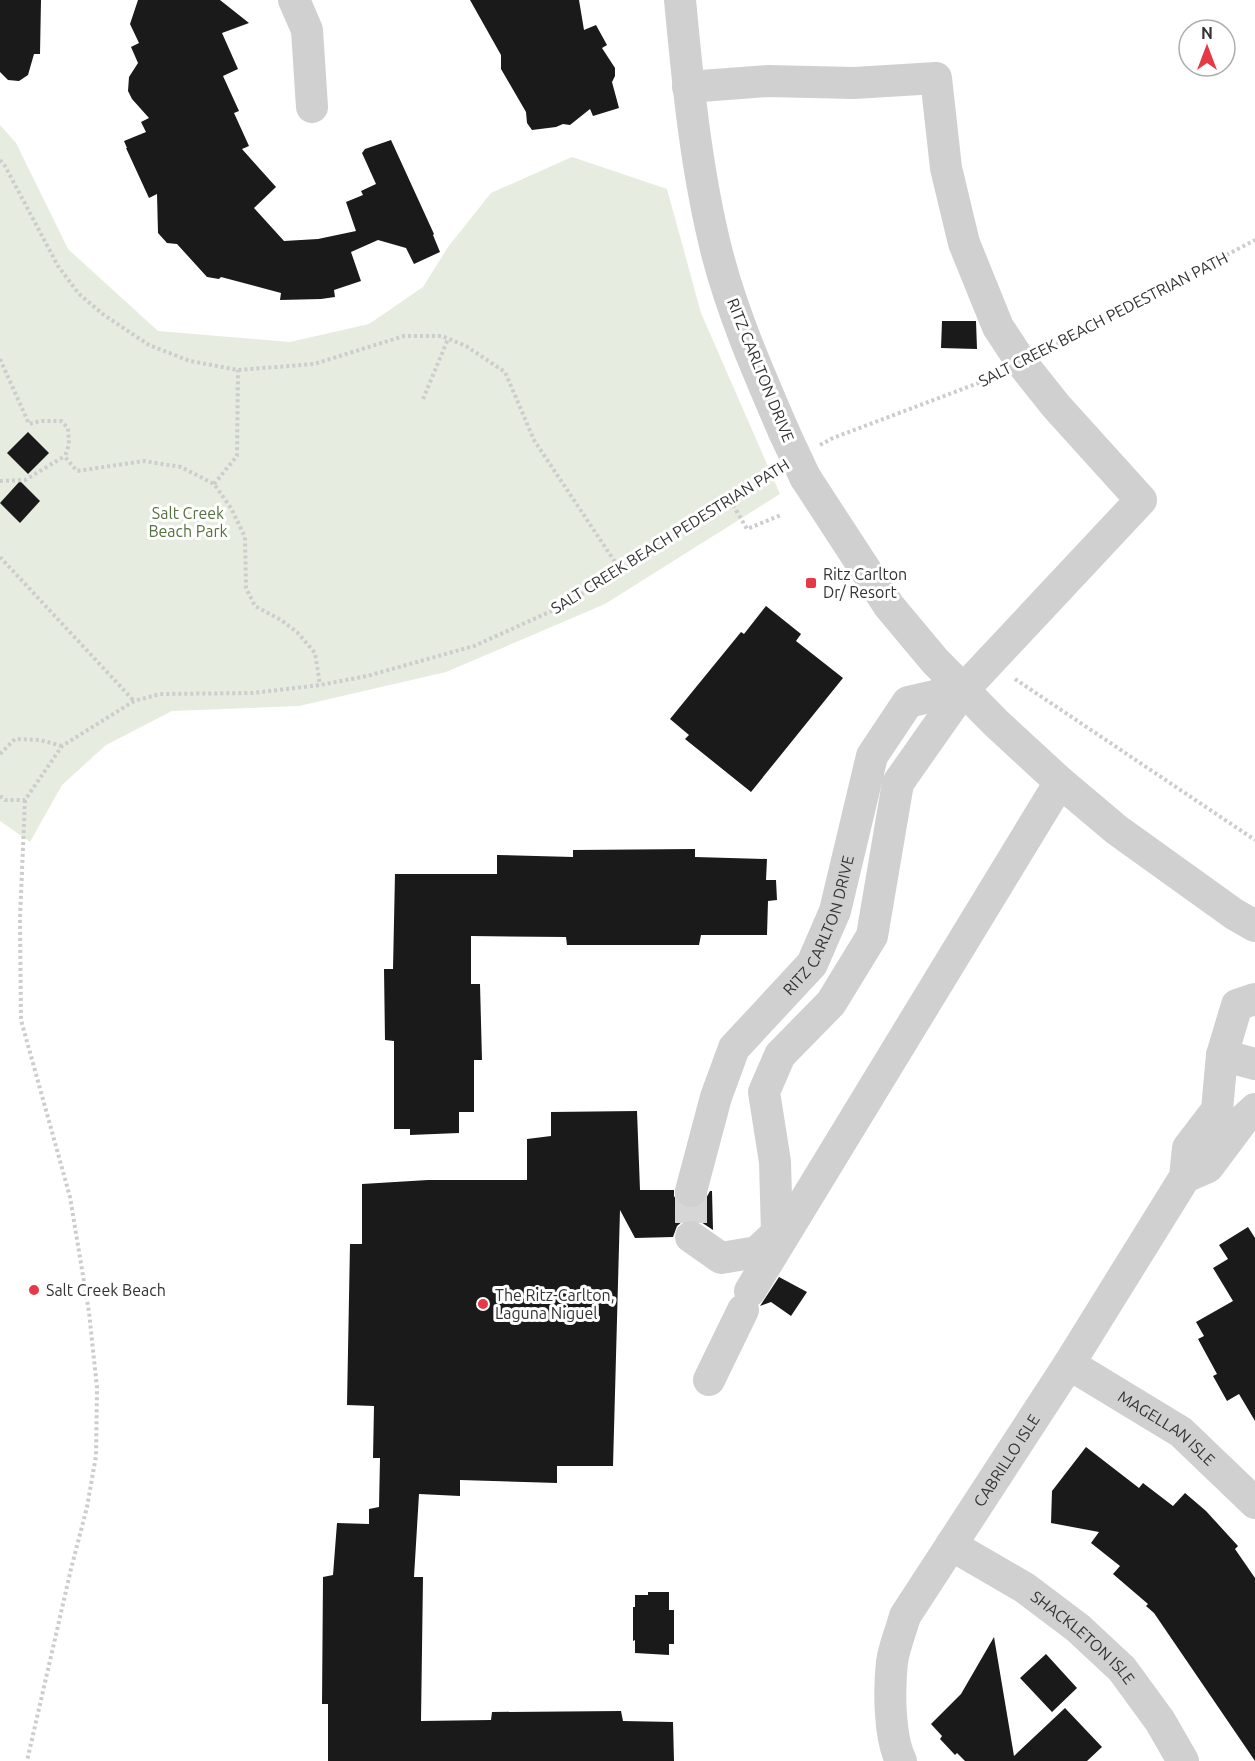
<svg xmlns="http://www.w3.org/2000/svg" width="1255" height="1761" viewBox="0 0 1255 1761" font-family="Ubuntu,sans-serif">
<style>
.green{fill:#e6ecdf}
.building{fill:#1a1a1a}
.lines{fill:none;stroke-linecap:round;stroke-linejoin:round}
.minor-tunnel{stroke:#d6d6d6;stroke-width:32;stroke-dasharray:32 16;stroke-linecap:butt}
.path{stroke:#cdcdcd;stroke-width:4;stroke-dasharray:3 3;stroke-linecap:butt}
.minor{stroke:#d0d0d0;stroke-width:32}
.minor-bridge{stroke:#d0d0d0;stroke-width:32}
.poi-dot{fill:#e63946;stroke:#fff;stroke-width:2}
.labels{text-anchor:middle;stroke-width:6;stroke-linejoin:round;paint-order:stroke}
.street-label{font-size:16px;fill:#333;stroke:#fff}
.park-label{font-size:16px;fill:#56703f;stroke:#fff}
.poi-label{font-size:16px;fill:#333;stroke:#fff;text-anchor:start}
</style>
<rect width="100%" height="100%" fill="#fff"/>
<path class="green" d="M 0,125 L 16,143 L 68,249 L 158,331 L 290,342 L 369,324 L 423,287 L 448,247 L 491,193 L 572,157 L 667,189 L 701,313 L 780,494 L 605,604 L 446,672 L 299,706 L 172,711 L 106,745 L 62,785 L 30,842 L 0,821 Z"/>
<path class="building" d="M 0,0 L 41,0 L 40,54 L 34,54 L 28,75 L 19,81 L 8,80 L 0,72 Z
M 138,0 L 220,0 L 249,23 L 222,33 L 238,69 L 223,76 L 239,111 L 234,113 L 249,146 L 242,149 L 276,187 L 254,208 L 284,241 L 318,239 L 356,231 L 346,202 L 363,195 L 361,191 L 376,184 L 362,153 L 365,149 L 391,140 L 434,234 L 433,235 L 440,252 L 414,264 L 406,248 L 378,240 L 351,252 L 361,281 L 334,290 L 335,297 L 321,299 L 280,300 L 281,293 L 221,277 L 219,279 L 207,277 L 177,244 L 167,243 L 158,233 L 157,194 L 149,198 L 126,148 L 127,148 L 124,141 L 146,132 L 141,122 L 149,118 L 132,99 L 128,91 L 129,77 L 138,63 L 131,47 L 139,43 L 130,24 Z
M 470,0 L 579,0 L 584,30 L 596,25 L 607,45 L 602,48 L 615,68 L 615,76 L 612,82 L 619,108 L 593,116 L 590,109 L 570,125 L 563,124 L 556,127 L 532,130 L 527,123 L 526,112 L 501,69 L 501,55 Z
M 942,321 L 976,321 L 977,349 L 941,348 Z
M 28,432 L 49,453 L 28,474 L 7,453 Z
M 20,481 L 40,501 L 20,523 L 0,503 Z
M 766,606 L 801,634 L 796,641 L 843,678 L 751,792 L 685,739 L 689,735 L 670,719 L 741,632 L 744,634 Z
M 695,849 L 695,857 L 767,859 L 766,880 L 776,880 L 777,900 L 768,901 L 767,935 L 701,935 L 699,945 L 567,945 L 566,937 L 471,936 L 471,984 L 480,984 L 482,1060 L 474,1060 L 474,1112 L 459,1112 L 459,1133 L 410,1135 L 410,1129 L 394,1129 L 394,1041 L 385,1040 L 384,969 L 393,969 L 395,874 L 497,874 L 497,855 L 573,857 L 573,850 Z
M 637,1111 L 640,1190 L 674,1190 L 674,1196 L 678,1203 L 687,1208 L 695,1208 L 703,1204 L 710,1191 L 712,1191 L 713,1230 L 701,1222 L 692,1219 L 683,1221 L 677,1226 L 673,1237 L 635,1238 L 620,1210 L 613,1466 L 557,1466 L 557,1483 L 460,1480 L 460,1496 L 419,1494 L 414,1577 L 423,1577 L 421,1721 L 491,1720 L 492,1712 L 621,1711 L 623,1721 L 673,1722 L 674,1761 L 328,1761 L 328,1704 L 322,1704 L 323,1577 L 333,1575 L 337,1523 L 369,1524 L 369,1509 L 379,1507 L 380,1458 L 373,1458 L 374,1406 L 347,1405 L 350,1244 L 362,1244 L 362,1184 L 428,1180 L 527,1180 L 527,1139 L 551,1136 L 551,1112 Z
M 1248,1227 L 1255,1238 L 1255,1421 L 1239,1394 L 1227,1401 L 1213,1376 L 1217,1374 L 1198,1339 L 1204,1336 L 1196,1322 L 1233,1301 L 1213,1268 L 1228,1259 L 1219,1245 Z
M 779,1277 L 807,1292 L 791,1316 L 771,1302 L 760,1306 Z
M 1086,1447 L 1139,1488 L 1143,1483 L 1173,1506 L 1185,1493 L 1206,1511 L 1238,1546 L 1235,1549 L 1255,1578 L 1255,1761 L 1154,1613 L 1146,1606 L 1148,1604 L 1113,1574 L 1120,1566 L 1091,1543 L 1099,1532 L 1051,1523 L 1052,1491 Z
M 648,1592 L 669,1592 L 669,1610 L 674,1610 L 674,1644 L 669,1644 L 669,1655 L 635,1653 L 635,1640 L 633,1641 L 633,1607 L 635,1607 L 635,1595 L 648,1595 Z
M 994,1637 L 1014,1756 L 1065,1708 L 1102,1747 L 1087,1761 L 965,1761 L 957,1753 L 955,1755 L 940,1739 L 942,1736 L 931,1724 L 961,1694 Z
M 1046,1654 L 1077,1688 L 1052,1712 L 1020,1678 Z"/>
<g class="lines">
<path class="minor-tunnel" d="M 691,1191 L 691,1237"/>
<path class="path" d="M 0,160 L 5,166 L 58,266 L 79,294 L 104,315 L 149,345 L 190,361 L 238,370 L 314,364 L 404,336 L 442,336 L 466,346 L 505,372 L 534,440 L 621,571
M 1046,350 L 1255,240
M 0,359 L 29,424 L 40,421 L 61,421 L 68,428 L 69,444 L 65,457 L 77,471 L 144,461 L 181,467 L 214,484 L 231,508 L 245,537 L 246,588 L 255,606 L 281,620 L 297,632 L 315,653 L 320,685
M 423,399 L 448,339
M 820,445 L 833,438 L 997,376
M 0,481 L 25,480 L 65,456
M 214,484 L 237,456 L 238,370
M 730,500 L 747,529 L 781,515
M 0,557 L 134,701
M 1015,679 L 1255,840
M 0,754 L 15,739 L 40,740 L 62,746
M 0,796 L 5,800 L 25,800 L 62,746 L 134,701 L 160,694 L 253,693 L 320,685 L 367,676 L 474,646 L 556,609 L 621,571 L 771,473
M 25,800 L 20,918 L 21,1020 L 70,1197 L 89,1312 L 97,1388 L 96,1456 L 87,1507 L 71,1569 L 27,1761"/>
<g class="minor">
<path d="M 294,0 L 307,30 L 312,107"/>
<path d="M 680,0 C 688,85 696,170 717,253 C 733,315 759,374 784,432"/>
<path d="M 688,87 L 768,81 L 854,83 L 936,78 L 946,168 L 964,243 L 998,327 L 1021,362 L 1056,406 L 1141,500 L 964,689 L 898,783 L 872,936 L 831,1003 L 780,1055 L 764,1092 L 775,1162 L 777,1233 L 757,1252 L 721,1258 L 691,1237"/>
<path d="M 805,477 L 889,606 L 935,661 L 996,723 L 1060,782 L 1117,830 L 1234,914 L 1255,926"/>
<path d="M 1222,1055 L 1255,1064"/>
<path d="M 1185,1177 L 1208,1167 L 1243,1120 L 1255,1109"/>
<path id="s1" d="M 691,1191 L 716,1097 L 734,1048 L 812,964 L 835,911 L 872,756 L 908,702 L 964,689"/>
<path d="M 750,1291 L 1060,782"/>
<path id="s2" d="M 1069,1364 L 1181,1432 L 1255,1503"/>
<path d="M 709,1380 L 743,1310"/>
<path id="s3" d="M 951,1545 L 1025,1588 L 1078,1628 L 1122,1669 L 1160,1721 L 1183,1761"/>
<path id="s4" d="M 901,1761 C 889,1737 889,1689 892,1662 C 894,1647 901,1631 905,1616 L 1069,1364 L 1185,1177 L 1188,1148 L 1217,1110 L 1222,1055 L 1237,1005 L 1255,999"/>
</g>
<path class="minor-bridge" d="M 784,432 L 805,477"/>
</g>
<g class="poi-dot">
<rect x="805" y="577" width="12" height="12" rx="3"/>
<circle cx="34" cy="1290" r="6"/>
<circle cx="483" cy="1304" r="6"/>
</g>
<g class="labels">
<g class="street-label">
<text transform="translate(1103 319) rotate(-27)" y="6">SALT CREEK BEACH PEDESTRIAN PATH</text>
<text transform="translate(761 370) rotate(68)" y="6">RITZ CARLTON DRIVE</text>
<text transform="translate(670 536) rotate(-32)" y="6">SALT CREEK BEACH PEDESTRIAN PATH</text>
<text dy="6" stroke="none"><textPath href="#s1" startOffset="302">RITZ CARLTON DRIVE</textPath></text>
<text dy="6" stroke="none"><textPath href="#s2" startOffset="117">MAGELLAN ISLE</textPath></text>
<text dy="6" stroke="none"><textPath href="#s4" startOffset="334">CABRILLO ISLE</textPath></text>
<text dy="6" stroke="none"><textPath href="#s3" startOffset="162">SHACKLETON ISLE</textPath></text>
</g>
<g class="park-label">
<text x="188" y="519">Salt Creek<tspan x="188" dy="18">Beach Park</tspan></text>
</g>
<g class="poi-label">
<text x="823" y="580">Ritz Carlton<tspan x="823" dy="18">Dr/ Resort</tspan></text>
<text x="46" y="1296">Salt Creek Beach</text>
<text x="495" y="1301">The Ritz-Carlton,<tspan x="495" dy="18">Laguna Niguel</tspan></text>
</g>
</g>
<g transform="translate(1207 48)"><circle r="28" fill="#ffffff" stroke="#adadad" stroke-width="1.5"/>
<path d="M0-4.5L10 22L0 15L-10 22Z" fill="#e63946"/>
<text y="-9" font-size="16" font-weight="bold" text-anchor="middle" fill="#333333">N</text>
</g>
</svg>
